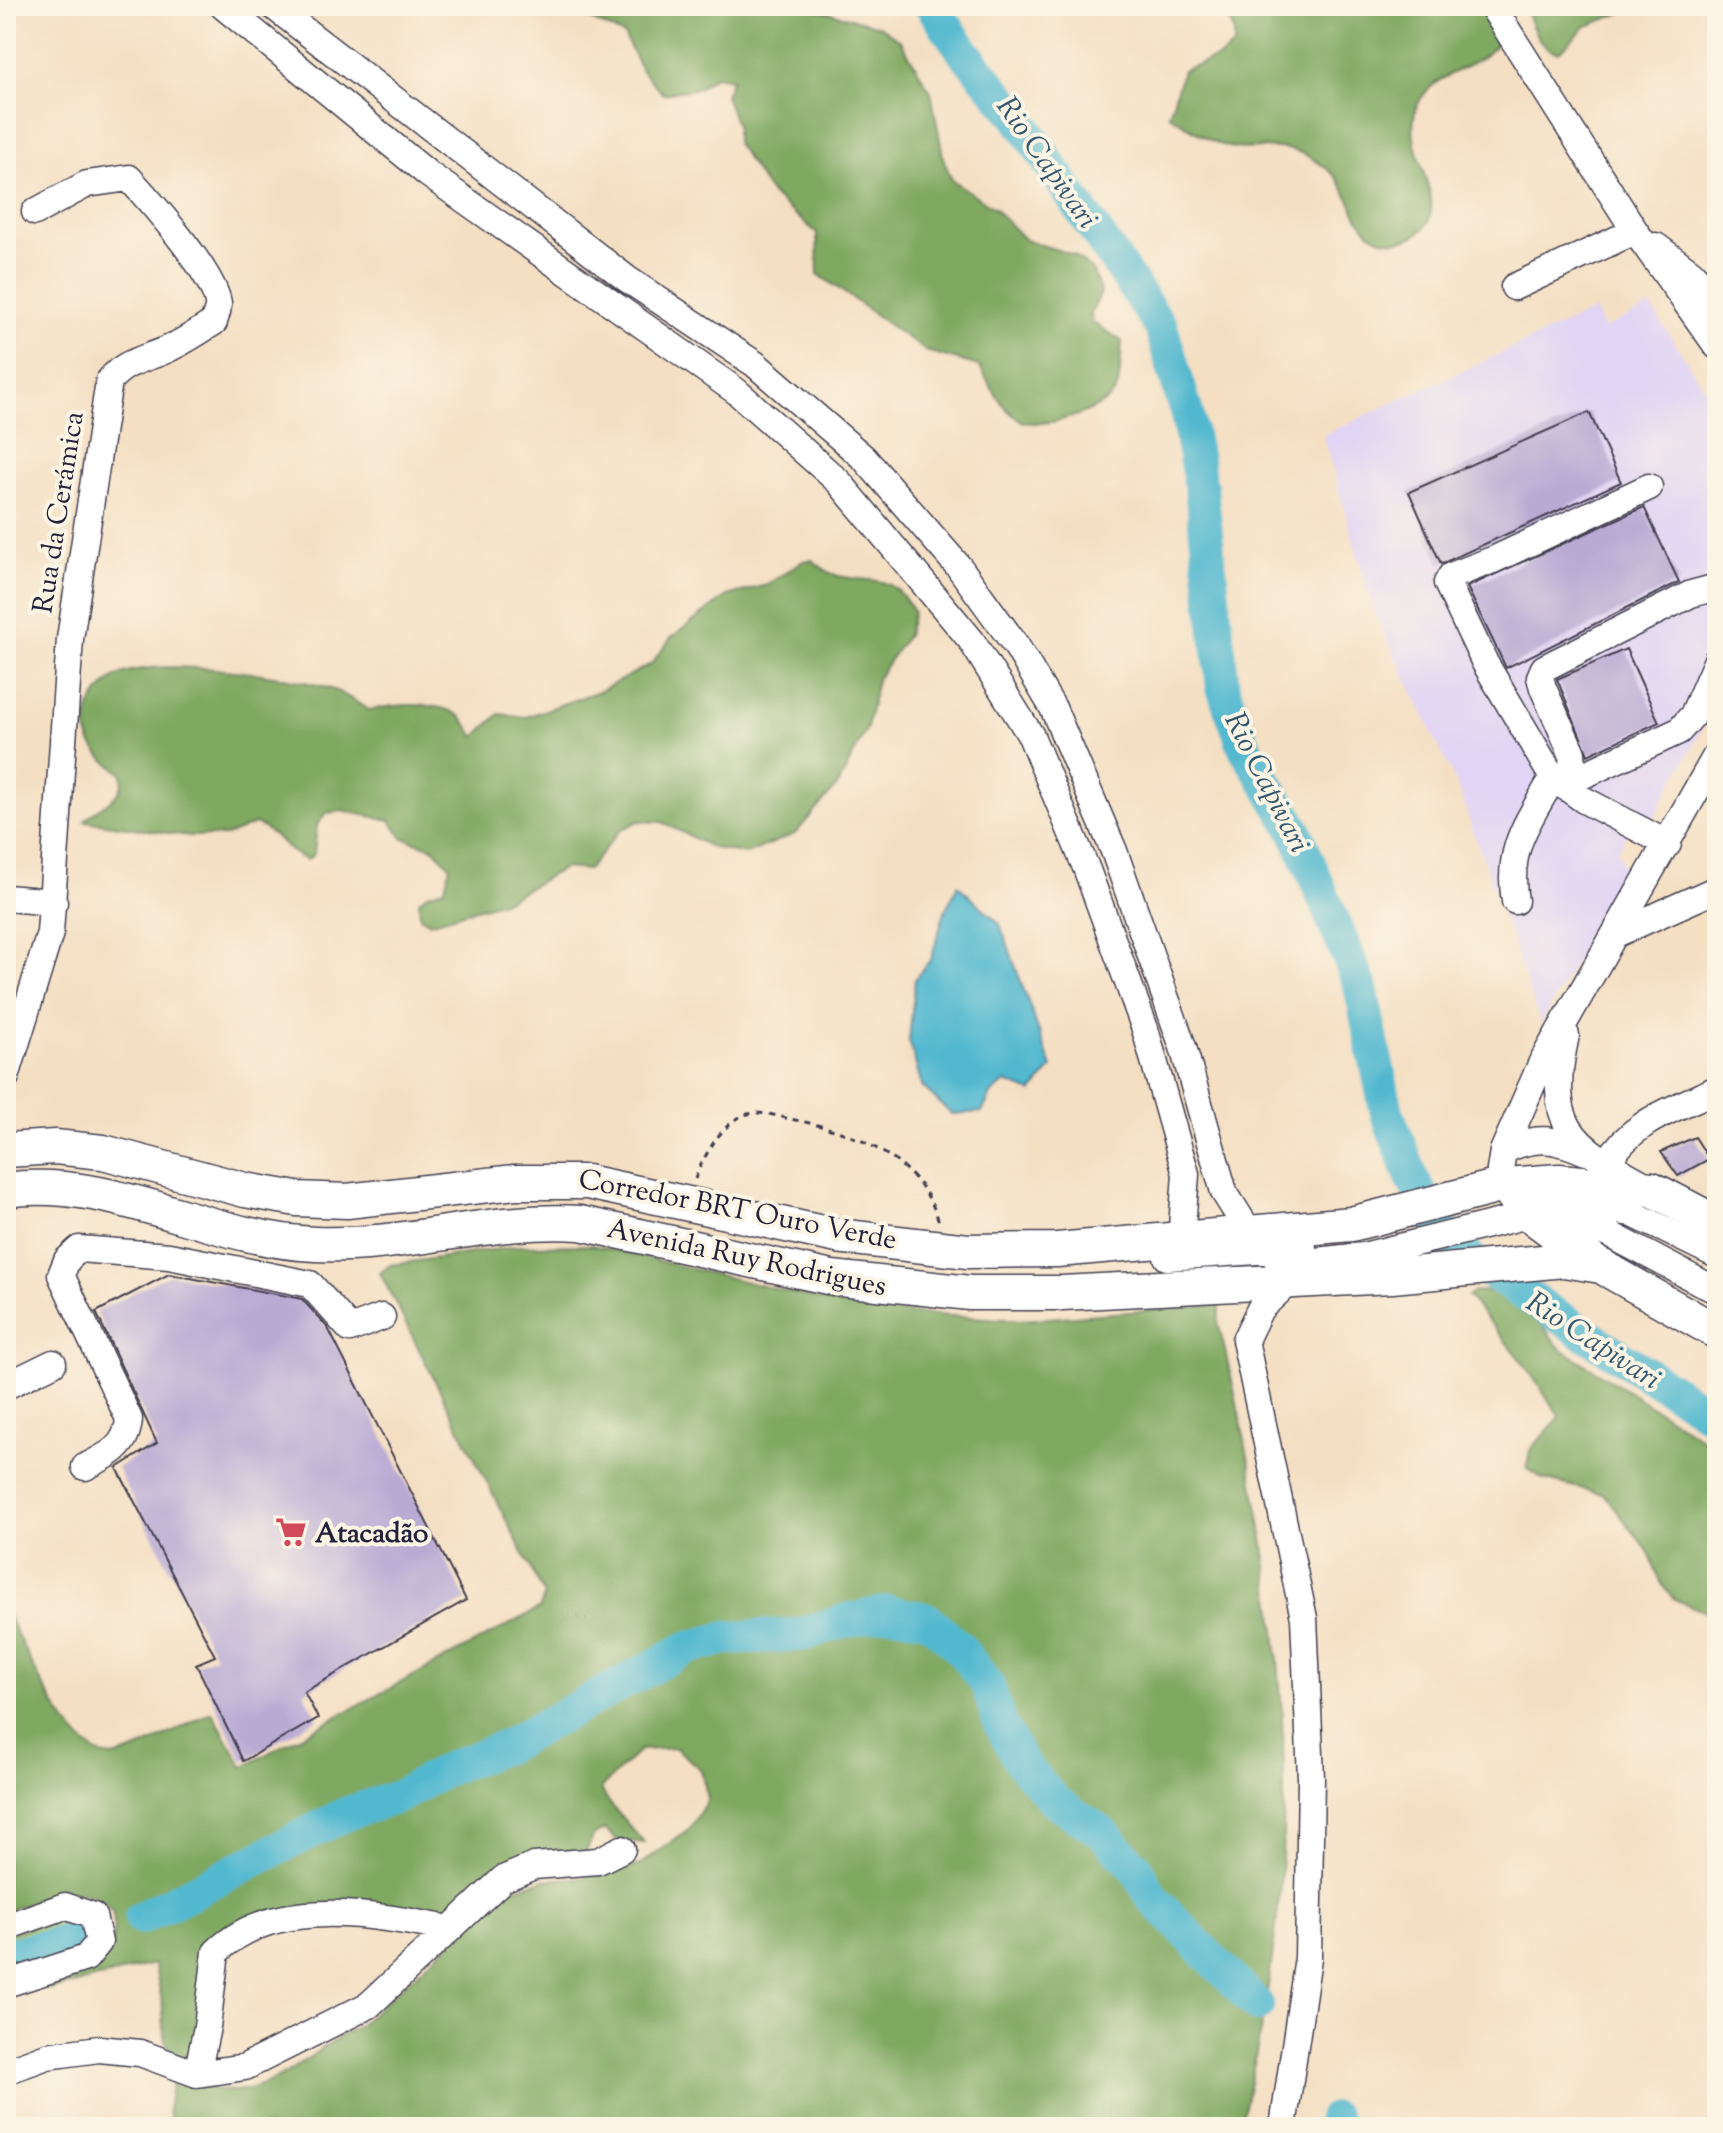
<svg xmlns="http://www.w3.org/2000/svg" width="1723" height="2133" viewBox="0 0 1723 2133" font-family="'Sorts Mill Goudy',serif">
<style>
.built{fill:#e1d4f4}
.green{fill:#9fc26c;stroke:#607254;stroke-width:2}
.forest{fill:#7fa860;stroke:#50654e;stroke-width:2}
.water{fill:#51b8cf;stroke:#3a6d85;stroke-width:2}
.lines{fill:none;stroke-linecap:round;stroke-linejoin:round}
.river{stroke:#51b8cf;stroke-width:34}
.building{fill:#b9aad4}
.minor-casing{stroke:#423e4f;stroke-width:29}
.major-casing{stroke:#423e4f;stroke-width:37}
.path{stroke:#423e4f;stroke-width:3;stroke-dasharray:6 6;stroke-linecap:butt}
.minor{stroke:#fff;stroke-width:26}
.major{stroke:#fff;stroke-width:34}
.labels{text-anchor:middle;stroke-width:8;stroke-linejoin:round;paint-order:stroke}
.street-label{font-size:28px;fill:#22223b;stroke:#fcf5e5}
.poi-label{font-size:28px;font-weight:bold;fill:#22223b;stroke:#fcf5e5;text-anchor:start}
.water-label{font-size:30px;font-style:italic;fill:#32566f;stroke:#fcf5e5}
</style>
<rect width="100%" height="100%" fill="#fcf5e5"/>
<filter id="ink" filterUnits="userSpaceOnUse"><feTurbulence type="fractalNoise" baseFrequency=".0125" numOctaves="2"/><feDisplacementMap in="SourceGraphic" scale="16" xChannelSelector="R" yChannelSelector="G"/><feConvolveMatrix kernelMatrix="1 2 1 2 8 2 1 2 1" color-interpolation-filters="sRGB"/></filter>
<filter id="wash" filterUnits="userSpaceOnUse"><feTurbulence type="fractalNoise" baseFrequency=".006" numOctaves="4" result="noise"/><feDisplacementMap in="SourceGraphic" scale="32" xChannelSelector="R" yChannelSelector="G"/><feGaussianBlur stdDeviation="1.8" result="paint"/><feColorMatrix in="noise" values="0 0 0 0 0 0 0 0 0 0 0 0 0 0 0 0 0 1.4 0 .05"/><feComposite in="paint" operator="in"/></filter>
<g filter="url(#wash)">
<rect width="100%" height="100%" fill="#f4dfc3"/>
<path class="built" d="M 1651,306 L 1717,408 L 1717,702 L 1645,833 L 1629,831 L 1617,851 L 1625,871 L 1541,1024 L 1457,785 L 1373,609 L 1323,435 L 1595,310 L 1603,329 Z"/>
<path class="green" d="M 64,1916 L 78,1928 L 78,1943 L 69,1951 L 6,1972 L 6,1935 Z"/>
<path class="forest" d="M 524,6 L 805,6 L 879,26 L 900,40 L 931,92 L 944,161 L 952,180 L 994,208 L 1025,240 L 1074,255 L 1092,270 L 1101,293 L 1091,313 L 1092,322 L 1122,341 C 1120,356 1122,377 1116,390 C 1106,411 1039,431 1020,420 C 1000,408 991,385 979,366 L 926,351 L 818,274 L 817,233 L 771,194 L 736,143 L 736,125 L 725,95 L 732,79 L 715,76 L 698,88 L 663,94 L 642,71 L 624,35 L 589,19 L 580,10 C 557,24 547,19 524,6 Z
M 1223,6 L 1508,6 C 1505,20 1504,35 1495,46 C 1474,70 1433,72 1418,104 C 1400,144 1439,185 1430,216 C 1425,235 1406,243 1387,240 C 1357,236 1352,195 1335,176 C 1330,171 1322,165 1316,161 C 1280,136 1250,156 1222,145 C 1204,139 1186,125 1169,115 L 1183,70 L 1220,57 L 1234,45 L 1234,31 Z
M 1519,6 L 1638,6 L 1585,27 L 1559,52 C 1538,50 1532,24 1524,7 Z
M 812,560 C 820,566 829,575 839,576 C 877,584 892,572 913,612 L 907,635 L 877,679 L 867,728 L 838,785 L 795,834 L 746,854 L 713,848 L 662,822 L 638,821 L 619,831 L 588,870 L 564,868 L 506,900 L 430,923 L 420,917 L 419,901 L 425,895 L 445,888 L 450,866 L 433,848 L 403,838 L 390,820 L 343,811 L 326,813 L 317,825 L 314,854 L 307,860 C 285,852 276,831 255,824 L 226,836 L 189,836 L 85,821 C 98,803 127,801 122,773 C 105,762 83,743 87,719 C 90,701 106,679 124,673 C 168,659 286,674 331,689 C 344,693 357,703 369,710 C 394,705 437,700 460,716 C 466,721 470,730 475,737 L 499,714 L 526,717 L 602,690 L 651,664 L 671,638 L 727,596 L 767,585 L 803,561 Z
M 592,1245 L 869,1311 L 1021,1320 L 1220,1305 L 1218,1322 C 1261,1496 1292,1677 1282,1857 C 1277,1948 1261,2038 1240,2127 L 171,2127 L 168,2110 L 173,2079 C 192,2083 216,2092 236,2091 C 284,2086 316,2047 357,2027 L 509,1890 L 543,1880 L 599,1876 L 640,1865 L 690,1828 L 708,1799 L 701,1770 L 676,1748 L 640,1750 L 601,1788 L 606,1799 L 644,1843 L 616,1840 L 605,1829 L 593,1836 L 585,1854 L 441,1917 L 232,1927 L 197,2047 L 181,2059 C 157,2043 166,2027 162,2002 C 160,1989 157,1976 154,1964 L 49,1990 L 43,1981 C 89,1969 120,1968 113,1912 C 83,1875 44,1899 6,1911 L 6,1612 C 23,1644 74,1767 117,1756 C 146,1749 184,1725 212,1712 L 243,1767 L 540,1608 L 544,1594 L 380,1273 L 390,1265 L 519,1246 Z
M 1475,1291 L 1508,1292 L 1523,1301 L 1560,1348 L 1717,1448 L 1717,1617 L 1674,1599 L 1662,1584 L 1648,1551 L 1604,1494 L 1543,1479 L 1527,1468 L 1530,1450 L 1560,1417 L 1524,1364 L 1468,1296 Z"/>
<path class="water" d="M 958,885 L 1000,924 L 1052,1068 L 1032,1092 L 1005,1082 L 991,1094 L 982,1112 L 951,1114 L 922,1086 L 909,1041 L 915,979 L 931,959 L 945,911 Z"/>
<g class="lines">
<path class="river" d="M 932,6 L 964,52 L 1017,116 L 1161,327 L 1187,414 L 1201,488 L 1223,688 L 1245,748 L 1296,832 L 1360,985 L 1387,1113 L 1413,1180 L 1439,1227 L 1474,1262 L 1717,1419
M 141,1918 L 348,1813 L 398,1797 L 451,1767 L 505,1747 L 687,1648 L 726,1638 L 800,1635 L 844,1621 L 888,1612 L 927,1619 L 959,1647 L 988,1686 L 1000,1724 L 1022,1764 L 1055,1801 L 1101,1832 L 1135,1866 L 1153,1899 L 1257,2005
M 6,1955 L 82,1938
M 1334,2119 L 1335,2127"/>
</g>
<g id="blocks">
<path class="building" d="M 1589,412 L 1621,482 L 1441,564 L 1409,492 Z
M 1644,507 L 1679,582 L 1506,668 L 1467,587 Z
M 1626,649 L 1659,722 L 1588,755 L 1557,679 Z
M 1695,1137 L 1709,1159 L 1678,1176 L 1661,1152 Z
M 169,1274 L 302,1299 L 328,1328 L 466,1600 L 304,1692 L 318,1718 L 243,1761 L 196,1664 L 215,1656 L 117,1468 L 157,1443 L 96,1312 Z"/>
</g>
</g>
<g filter="url(#ink)">
<use href="#blocks" fill-opacity="0" stroke="#423e4f" stroke-width="2"/>
<g class="lines">
<defs>
<path id="minor" d="M 223,6 L 428,174 L 736,391 L 839,482 L 971,640 L 1031,736 L 1087,870 L 1145,1029 L 1186,1174 L 1181,1241
M 273,6 L 627,279 L 755,364 L 864,458 L 959,567 L 1017,647 L 1053,708 L 1114,851 L 1183,1047 L 1224,1192 L 1251,1235
M 1492,6 L 1635,231 L 1717,346
M 1656,246 L 1692,273 L 1717,302
M 1514,287 L 1635,231
M 1649,487 L 1495,559 L 1451,576 L 1447,583 L 1485,663 L 1553,778 L 1584,800 L 1668,844
M 1573,780 L 1679,731 L 1693,715 L 1717,660
M 1565,787 L 1573,780 L 1572,753 L 1543,688 L 1540,677 L 1544,668 L 1691,594 L 1717,587
M 6,898 L 54,902
M 1515,901 C 1506,848 1528,822 1553,778
M 1616,934 L 1717,889
M 1566,1035 C 1546,1126 1568,1143 1645,1185
M 6,1077 L 50,933 L 70,639 L 109,381 C 125,360 148,359 170,348 C 185,341 200,331 214,322 C 215,317 219,309 218,303 C 213,272 151,202 129,178 L 87,184 L 35,212
M 1503,1151 C 1535,1135 1554,1138 1586,1152
M 1606,1164 C 1633,1120 1672,1110 1717,1089
M 1504,1185 L 1500,1170 L 1503,1151 L 1542,1062 L 1717,754
M 1540,1215 L 1609,1234 L 1717,1291
M 1167,1257 L 1303,1248
M 1278,1265 L 1363,1256 L 1573,1204 L 1631,1213 L 1717,1255
M 6,1386 L 53,1363
M 85,1467 C 109,1455 127,1447 129,1419 L 61,1275 L 67,1260 L 79,1249 L 169,1256 L 310,1284 L 350,1329 L 382,1317
M 6,1927 L 65,1906 L 93,1916 L 99,1942 L 86,1958 L 6,1984
M 6,2071 L 47,2056 L 99,2049 L 140,2053 L 197,2074 L 245,2067 L 369,2005 L 503,1879 L 534,1866 L 598,1861 L 622,1849
M 197,2074 L 207,2027 L 216,1952 C 275,1895 376,1915 449,1929
M 1283,2127 L 1308,1958 L 1311,1778 L 1304,1618 L 1245,1340 L 1260,1309 L 1291,1280"/>
<path id="major" d="M 6,1150 L 55,1147 L 103,1152 L 245,1190 L 297,1199 L 347,1201 L 515,1182 L 587,1182 L 837,1236 L 968,1251 L 1057,1250 L 1351,1224 L 1504,1185 L 1559,1181 L 1652,1189 L 1717,1223
M 1504,1185 L 1529,1214 L 1594,1262
M 6,1190 C 112,1175 210,1240 315,1244 C 404,1248 492,1217 580,1223 L 832,1278 L 970,1293 L 1062,1293 L 1392,1276 L 1564,1260 L 1601,1266 L 1717,1332"/>
</defs>
<use href="#minor" class="minor-casing"/>
<use href="#major" class="major-casing"/>
<path class="path" d="M 695,1179 C 703,1157 723,1120 748,1114 C 761,1111 777,1116 790,1119 C 851,1130 920,1158 939,1222"/>
<use href="#minor" class="minor"/>
<use href="#major" class="major"/>
</g>
</g>
<defs>
<symbol id="supermarket-bare" viewBox="-9 -9 18 18"><path d="M-6-5.5h2.5l.6 2H6L4.5 2H-2.5L-4.4-4H-6ZM-1.5 3.2a1.3 1.3 0 1 0 .1 0ZM3 3.2a1.3 1.3 0 1 0 .1 0Z" fill="#d1495b" stroke="#fcf5e5" stroke-width="2.5" paint-order="stroke"/></symbol>
</defs>
<g fill-rule="evenodd">
<use href="#supermarket-bare" x="269" y="1510" width="44" height="44"/>
</g>
<g class="labels">
<g class="street-label">
<text transform="translate(57 512) rotate(-81)" y="10">Rua da Cerámica</text>
<text transform="translate(738 1208) rotate(11)" y="10">Corredor BRT Ouro Verde</text>
<text transform="translate(747 1256) rotate(12)" y="10">Avenida Ruy Rodrigues</text>
</g>
<g class="poi-label">
<text x="315" y="1542">Atacadão</text>
</g>
<g class="water-label">
<text transform="translate(1048 162) rotate(55)" y="10">Rio Capivari</text>
<text transform="translate(1268 782) rotate(63)" y="10">Rio Capivari</text>
<text transform="translate(1594 1340) rotate(33)" y="10">Rio Capivari</text>
</g>
</g>
<rect width="1723" height="2133" fill="none" stroke="#fcf5e5" stroke-width="32"/>
</svg>
